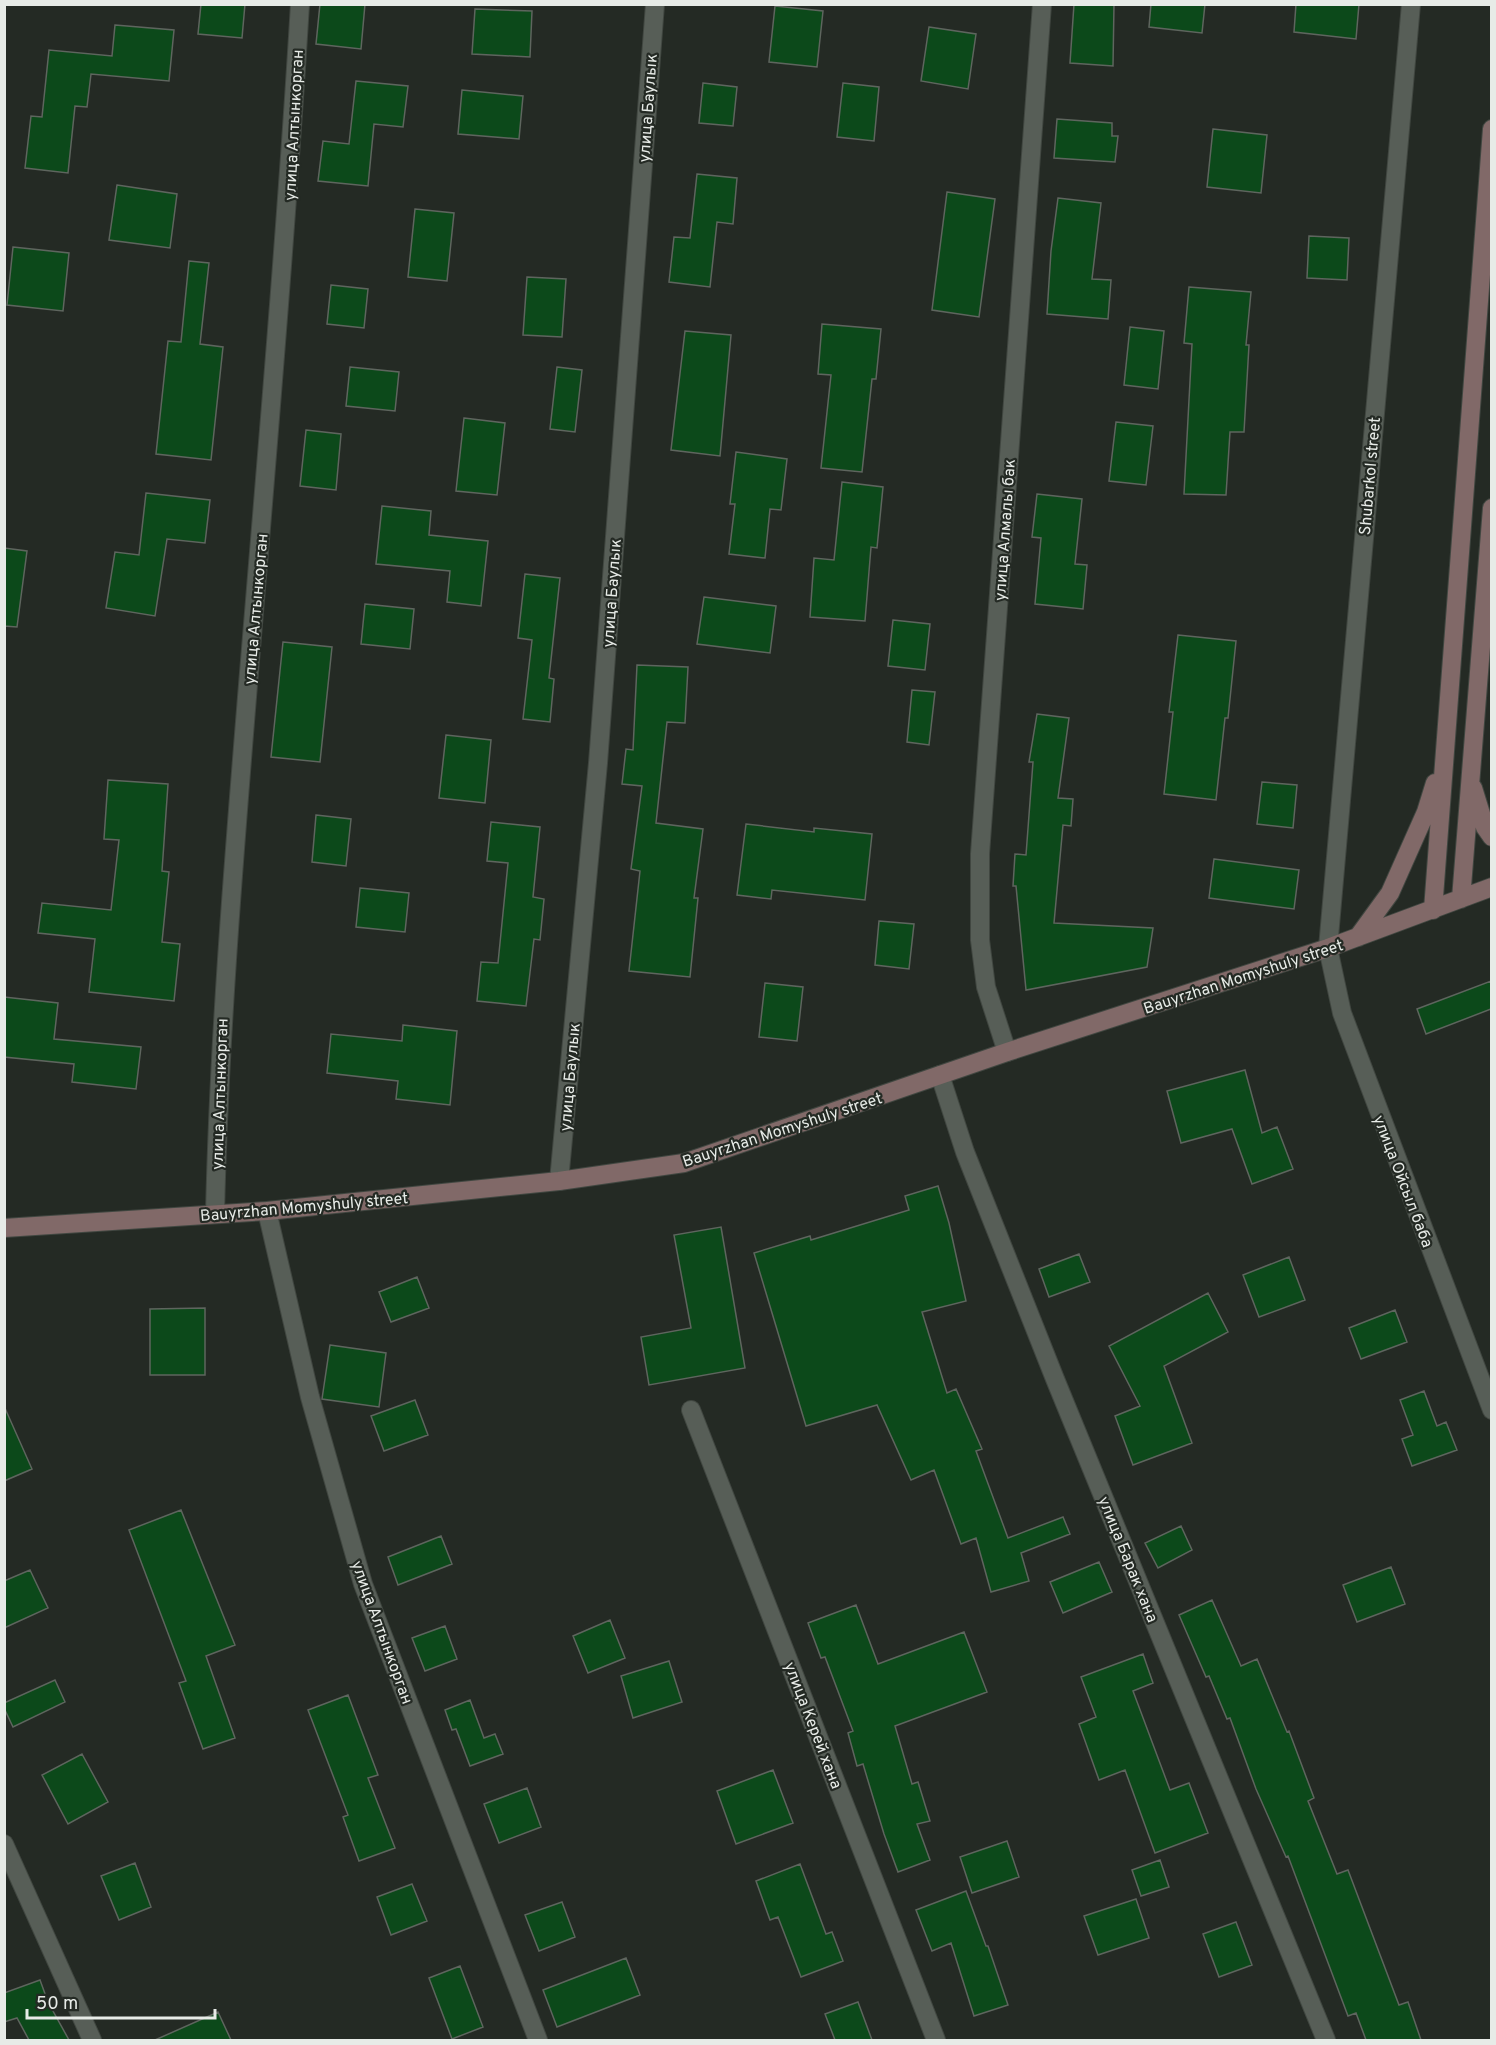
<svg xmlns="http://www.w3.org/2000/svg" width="1496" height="2045" viewBox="0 0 1496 2045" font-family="Overpass,sans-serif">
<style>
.building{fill:#0c491a;stroke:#5e655e;stroke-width:1.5}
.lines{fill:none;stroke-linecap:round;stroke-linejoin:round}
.street-casing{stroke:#414741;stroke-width:20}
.secondary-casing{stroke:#414741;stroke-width:20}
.street{stroke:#575e57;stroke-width:18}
.secondary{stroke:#816968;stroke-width:18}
.labels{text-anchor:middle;stroke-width:4.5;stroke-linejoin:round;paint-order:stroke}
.street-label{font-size:16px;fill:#e7ebe7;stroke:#242a24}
</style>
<rect width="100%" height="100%" fill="#242a24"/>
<path class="building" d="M 201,4 L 245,4 L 242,38 L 198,34 Z
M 320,4 L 365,4 L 361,49 L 316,44 Z
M 1074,4 L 1114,4 L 1113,66 L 1070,63 Z
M 1151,4 L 1205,4 L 1202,33 L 1149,27 Z
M 1296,4 L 1359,4 L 1356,39 L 1294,32 Z
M 775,6 L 823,11 L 817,67 L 769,62 Z
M 475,9 L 532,11 L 530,57 L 472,54 Z
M 115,25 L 174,30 L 169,81 L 91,74 L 87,107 L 75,106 L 68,173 L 25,168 L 31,116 L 42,117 L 49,50 L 112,56 Z
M 929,27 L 976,34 L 968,89 L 921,81 Z
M 356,81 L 408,86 L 403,127 L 374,124 L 368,186 L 318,181 L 323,141 L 349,144 Z
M 703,83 L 737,87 L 733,126 L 699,123 Z
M 843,83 L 879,87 L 874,141 L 837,137 Z
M 462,90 L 523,96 L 519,139 L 458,134 Z
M 1057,119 L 1112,123 L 1112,136 L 1118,136 L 1115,162 L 1054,158 Z
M 1213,129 L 1267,135 L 1261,193 L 1207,187 Z
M 697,174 L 737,178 L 733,224 L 717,222 L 710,287 L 669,282 L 674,237 L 690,238 Z
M 117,185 L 177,194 L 170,248 L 109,240 Z
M 947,192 L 995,199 L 979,317 L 932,310 Z
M 1058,198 L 1101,203 L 1092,279 L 1111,280 L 1108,319 L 1047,314 L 1051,251 Z
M 415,209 L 454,213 L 447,281 L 408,277 Z
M 1309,236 L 1349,238 L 1347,280 L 1307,278 Z
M 13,247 L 69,253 L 63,311 L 7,305 Z
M 189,261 L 209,263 L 200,344 L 223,347 L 211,460 L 156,454 L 168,341 L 181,342 Z
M 527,277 L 566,279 L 562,337 L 523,335 Z
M 331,285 L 368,289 L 364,328 L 327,324 Z
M 1189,287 L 1251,292 L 1246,345 L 1249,345 L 1244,432 L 1230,432 L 1226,495 L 1184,494 L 1192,344 L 1184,343 Z
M 822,324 L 881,329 L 876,379 L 872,379 L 862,472 L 821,468 L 831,375 L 818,374 Z
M 1130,327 L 1164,331 L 1158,389 L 1124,385 Z
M 685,331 L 731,335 L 720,456 L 671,450 Z
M 350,367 L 399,372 L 395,411 L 346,406 Z
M 557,367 L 582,370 L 575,432 L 550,429 Z
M 464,418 L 505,423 L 497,495 L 456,491 Z
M 1116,422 L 1153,426 L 1146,485 L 1109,481 Z
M 306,430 L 341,434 L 336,490 L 300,486 Z
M 736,452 L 787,459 L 781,510 L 770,509 L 765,558 L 729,554 L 735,504 L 730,504 Z
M 842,482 L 883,487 L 877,548 L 871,547 L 865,621 L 810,617 L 814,558 L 834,560 Z
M 146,493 L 210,500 L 205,543 L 167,539 L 155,616 L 106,608 L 115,552 L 139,555 Z
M 1037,494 L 1082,499 L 1075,564 L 1087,565 L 1083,609 L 1035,604 L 1041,538 L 1032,537 Z
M 382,506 L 431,511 L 429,535 L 488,541 L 481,606 L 447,602 L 450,571 L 376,564 Z
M 4,548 L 27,551 L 17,627 L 4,626 Z
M 525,574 L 560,578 L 549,678 L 554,679 L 550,722 L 523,719 L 532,640 L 518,638 Z
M 704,597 L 776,606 L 770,653 L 697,644 Z
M 365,604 L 414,609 L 410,649 L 361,644 Z
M 893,620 L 930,624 L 925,670 L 888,666 Z
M 1178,635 L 1236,641 L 1228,718 L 1225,718 L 1216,800 L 1164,794 L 1173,712 L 1169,712 Z
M 283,642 L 332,647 L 320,762 L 271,757 Z
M 637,665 L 688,667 L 685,723 L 667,722 L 656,823 L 703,829 L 694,898 L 698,898 L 690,977 L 629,971 L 640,871 L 631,869 L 642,786 L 622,784 L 626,749 L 633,750 Z
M 912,690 L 935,692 L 929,745 L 907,742 Z
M 1037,714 L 1069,718 L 1058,798 L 1073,799 L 1071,826 L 1063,825 L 1054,923 L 1153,928 L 1147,967 L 1026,990 L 1016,886 L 1013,886 L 1015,854 L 1026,855 L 1033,762 L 1029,762 Z
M 446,735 L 491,740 L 485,803 L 439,798 Z
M 108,780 L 168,784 L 162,871 L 169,872 L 162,942 L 180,944 L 174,1001 L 89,992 L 95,939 L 38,933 L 42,903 L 111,910 L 119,840 L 104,839 Z
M 1262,782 L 1297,785 L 1293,828 L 1257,824 Z
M 316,815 L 351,819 L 346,866 L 312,862 Z
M 491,822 L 540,827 L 533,897 L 544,899 L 540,940 L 534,939 L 526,1006 L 477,1001 L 481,962 L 498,963 L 508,863 L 487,861 Z
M 746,824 L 814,832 L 814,828 L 872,834 L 865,900 L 772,890 L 771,899 L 737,895 Z
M 1214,859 L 1299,870 L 1294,909 L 1209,898 Z
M 360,888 L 409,893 L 405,932 L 356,927 Z
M 879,921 L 914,924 L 909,969 L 875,965 Z
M 1491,981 L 1491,1009 L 1426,1034 L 1417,1009 Z
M 765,983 L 803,987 L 797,1041 L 759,1037 Z
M 4,997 L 58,1003 L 54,1039 L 141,1047 L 136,1089 L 72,1082 L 74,1064 L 4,1057 Z
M 403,1025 L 457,1031 L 450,1105 L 396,1099 L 398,1081 L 327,1073 L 331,1034 L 402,1041 Z
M 1245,1070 L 1262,1133 L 1277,1127 L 1293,1169 L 1252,1184 L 1232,1129 L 1181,1143 L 1167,1091 Z
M 938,1186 L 949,1223 L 966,1301 L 922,1312 L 947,1393 L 956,1389 L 982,1449 L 976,1451 L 1008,1538 L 1063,1517 L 1070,1534 L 1021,1553 L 1029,1581 L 991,1592 L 976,1538 L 961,1544 L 934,1470 L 911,1480 L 877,1405 L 806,1426 L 754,1253 L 810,1236 L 811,1240 L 909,1210 L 905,1196 Z
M 721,1227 L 745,1368 L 649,1385 L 641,1337 L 691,1328 L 674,1235 Z
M 1079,1254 L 1090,1282 L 1049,1297 L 1039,1269 Z
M 1289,1257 L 1305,1300 L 1259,1317 L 1243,1275 Z
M 417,1277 L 429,1308 L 391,1322 L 379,1292 Z
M 1208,1293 L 1228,1332 L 1164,1366 L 1192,1443 L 1133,1465 L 1115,1416 L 1140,1406 L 1109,1346 Z
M 205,1308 L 205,1375 L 150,1375 L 150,1309 Z
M 1395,1310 L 1407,1342 L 1361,1359 L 1349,1328 Z
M 330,1345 L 386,1353 L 379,1407 L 322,1399 Z
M 1424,1391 L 1437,1426 L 1446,1422 L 1457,1450 L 1412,1466 L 1402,1439 L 1413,1435 L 1400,1400 Z
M 415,1400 L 428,1435 L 384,1451 L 371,1416 Z
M 4,1406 L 32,1469 L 4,1481 Z
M 181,1510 L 235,1645 L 206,1656 L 235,1738 L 203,1749 L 179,1683 L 186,1681 L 129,1530 Z
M 1181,1526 L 1192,1550 L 1158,1568 L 1145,1543 Z
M 441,1536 L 452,1564 L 398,1585 L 388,1557 Z
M 1099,1562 L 1112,1592 L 1063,1613 L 1050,1582 Z
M 1391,1567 L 1405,1604 L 1357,1622 L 1343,1585 Z
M 30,1570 L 48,1608 L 4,1628 L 4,1581 Z
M 1212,1600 L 1241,1666 L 1257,1659 L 1287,1732 L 1289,1731 L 1314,1798 L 1308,1801 L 1337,1874 L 1348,1870 L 1399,2005 L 1408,2002 L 1421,2040 L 1366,2040 L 1356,2013 L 1348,2016 L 1288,1856 L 1286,1857 L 1256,1789 L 1230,1718 L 1227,1719 L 1209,1676 L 1206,1677 L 1179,1615 Z
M 856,1605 L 878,1664 L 964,1632 L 987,1692 L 895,1726 L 912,1784 L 918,1782 L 930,1821 L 917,1824 L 930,1860 L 898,1872 L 884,1834 L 863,1764 L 857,1766 L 848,1733 L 853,1731 L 825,1657 L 821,1658 L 808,1623 Z
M 610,1620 L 625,1658 L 588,1673 L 573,1636 Z
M 445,1626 L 457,1659 L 425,1671 L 412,1638 Z
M 1143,1654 L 1153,1683 L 1133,1691 L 1170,1790 L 1189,1783 L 1208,1833 L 1155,1853 L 1125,1770 L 1099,1780 L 1079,1724 L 1096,1717 L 1081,1677 Z
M 669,1661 L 682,1702 L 633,1718 L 621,1676 Z
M 55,1680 L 65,1702 L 13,1727 L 4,1708 L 4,1703 Z
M 348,1695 L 378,1775 L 368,1778 L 395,1848 L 359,1861 L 343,1817 L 348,1815 L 308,1710 Z
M 470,1700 L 484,1738 L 495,1734 L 503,1754 L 470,1766 L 456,1729 L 452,1730 L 445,1710 Z
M 82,1754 L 108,1802 L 68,1824 L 42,1775 Z
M 773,1770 L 793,1823 L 736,1844 L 717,1791 Z
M 527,1788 L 541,1827 L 499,1843 L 484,1804 Z
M 1007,1841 L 1019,1877 L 972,1893 L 960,1857 Z
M 1160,1860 L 1169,1887 L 1141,1896 L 1132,1870 Z
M 135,1863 L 151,1907 L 119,1920 L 101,1876 Z
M 800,1864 L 826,1934 L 832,1932 L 843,1961 L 801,1977 L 778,1917 L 770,1920 L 756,1881 Z
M 412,1884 L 427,1921 L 391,1935 L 377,1897 Z
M 966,1891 L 986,1946 L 988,1946 L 1008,2005 L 974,2016 L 951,1943 L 932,1951 L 916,1910 Z
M 1136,1899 L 1149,1938 L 1098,1955 L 1084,1916 Z
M 562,1902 L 575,1937 L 539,1951 L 525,1915 Z
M 1236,1922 L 1252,1965 L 1219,1977 L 1203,1934 Z
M 626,1958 L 640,1995 L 557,2027 L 543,1990 Z
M 460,1966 L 483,2027 L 452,2039 L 429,1978 Z
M 40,1980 L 48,2002 L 69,2040 L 29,2040 L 17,2018 L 4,2022 L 4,1993 Z
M 858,2002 L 872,2040 L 835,2040 L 825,2014 Z
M 218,2012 L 231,2040 L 155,2040 Z"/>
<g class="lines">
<defs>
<path id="street" d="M 1411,4 L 1328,948 L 1342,1013 L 1492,1410
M 1007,1052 L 986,987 L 980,940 L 980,854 L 1042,4
M 940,1075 L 965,1152 L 1055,1379 L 1326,2040
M 559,1181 L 598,763 L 655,4
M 267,1211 L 310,1397 L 363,1584 L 538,2040
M 215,1214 C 219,1041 233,870 247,697 C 266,466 286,236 300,4
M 691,1410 L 936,2040
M 4,1844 L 92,2040"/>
<path id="secondary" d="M 1473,788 L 1485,827 L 1492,837
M 1461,899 L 1492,508
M 1433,910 L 1492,129
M 1358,937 L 1390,893 L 1426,812 L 1435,783
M 4,1228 L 267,1211 L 559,1181 L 684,1163 L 1007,1052 L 1328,948 L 1492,887"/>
</defs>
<use href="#street" class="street-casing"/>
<use href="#secondary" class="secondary-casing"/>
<use href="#street" class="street"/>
<use href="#secondary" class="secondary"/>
</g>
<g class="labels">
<g class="street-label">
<text transform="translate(647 108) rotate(-86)" y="6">улица Баулык</text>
<text transform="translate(293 125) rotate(-87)" y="6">улица Алтынкорган</text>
<text transform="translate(1369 476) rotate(-85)" y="6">Shubarkol street</text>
<text transform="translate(1004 530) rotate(-86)" y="6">улица Алмалы бак</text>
<text transform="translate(611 593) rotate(-86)" y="6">улица Баулык</text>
<text transform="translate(255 609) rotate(-85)" y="6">улица Алтынкорган</text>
<text transform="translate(1243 976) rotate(-18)" y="6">Bauyrzhan Momyshuly street</text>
<text transform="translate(569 1077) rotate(-85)" y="6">улица Баулык</text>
<text transform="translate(219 1094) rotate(-88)" y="6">улица Алтынкорган</text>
<text transform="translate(782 1129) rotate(-18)" y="6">Bauyrzhan Momyshuly street</text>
<text transform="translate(1404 1181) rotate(69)" y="6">улица Ойсыл баба</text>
<text transform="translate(304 1206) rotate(-5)" y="6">Bauyrzhan Momyshuly street</text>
<text transform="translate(1129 1559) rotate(68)" y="6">улица Барак хана</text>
<text transform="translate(383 1632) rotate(70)" y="6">улица Алтынкорган</text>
<text transform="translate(814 1725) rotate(69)" y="6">улица Керей хана</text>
</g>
</g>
<rect width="1496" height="2045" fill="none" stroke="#e7ebe7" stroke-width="12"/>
<path d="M27 2009v9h188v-9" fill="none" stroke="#e7ebe7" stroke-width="3"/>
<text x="36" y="2009" font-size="18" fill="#e7ebe7" stroke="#242a24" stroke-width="4.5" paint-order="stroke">50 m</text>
</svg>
